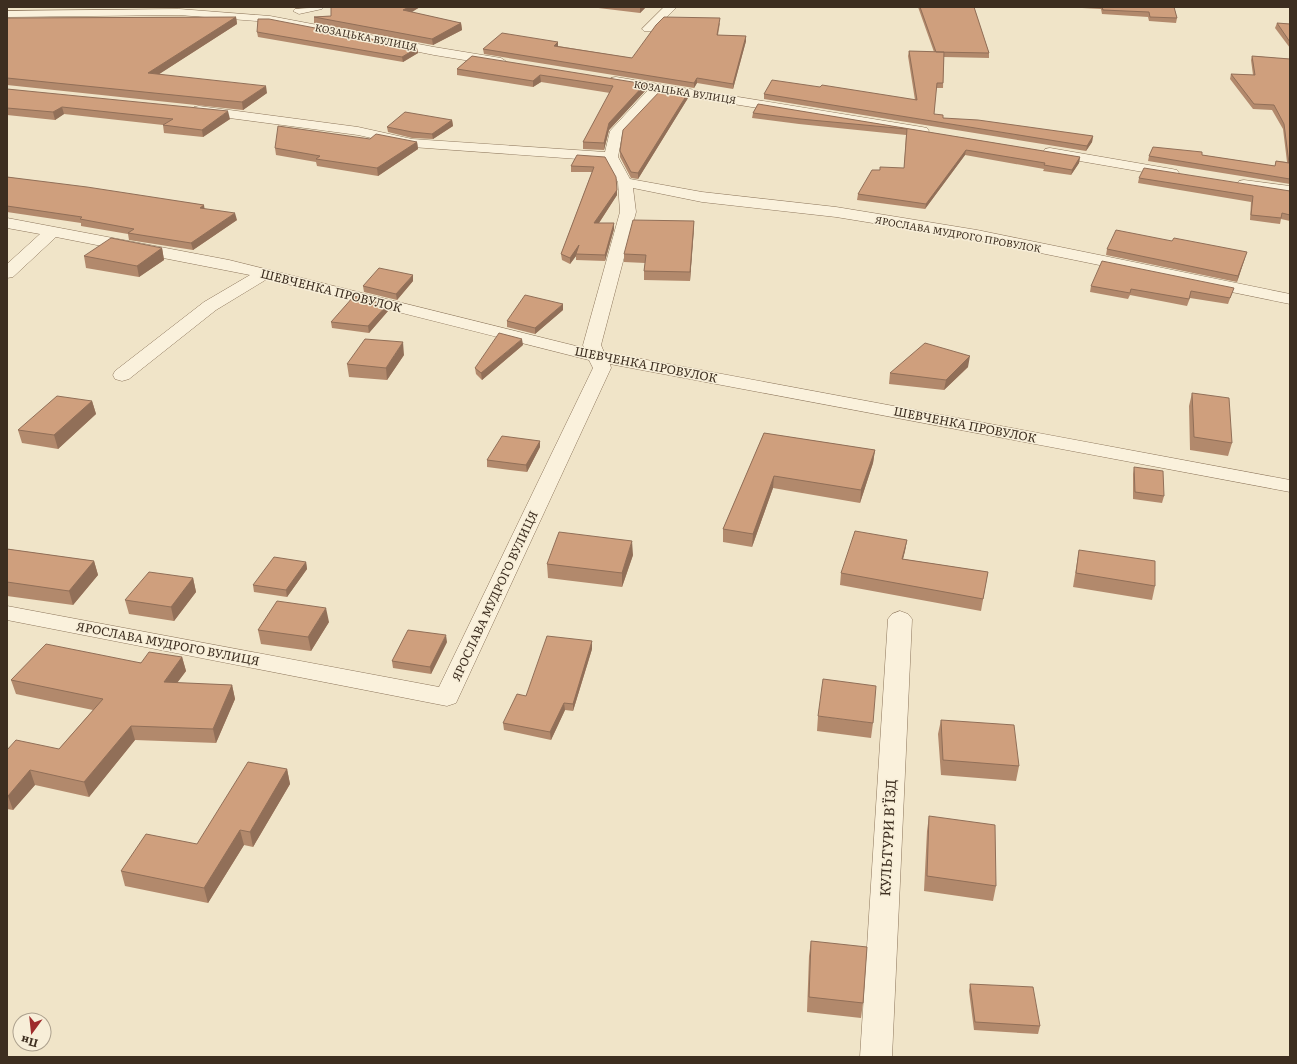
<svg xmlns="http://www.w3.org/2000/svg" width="1297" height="1064" viewBox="0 0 1297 1064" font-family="Literata,serif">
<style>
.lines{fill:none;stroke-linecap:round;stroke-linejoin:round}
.minor-casing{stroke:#8d765c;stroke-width:1}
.minor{fill:#faf1dc;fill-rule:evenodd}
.wall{fill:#b2896c}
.shaded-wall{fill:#916f58}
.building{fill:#cf9f7d;stroke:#916f58}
.labels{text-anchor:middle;stroke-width:3;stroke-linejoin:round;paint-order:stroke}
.far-street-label{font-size:10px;fill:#3d2e20;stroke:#f7eed8}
.street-label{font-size:12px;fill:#3d2e20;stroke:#f7eed8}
.near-street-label{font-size:14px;fill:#3d2e20;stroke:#f7eed8}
</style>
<rect width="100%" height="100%" fill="#f0e4c8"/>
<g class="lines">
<defs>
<path id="minor" d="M 324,7 L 322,9 L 299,14 L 293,11 L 295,9 Z
M 664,7 L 677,7 L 652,31 L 644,31 L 642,29 Z
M 179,9 L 270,16 L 434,47 L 501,58 L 507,62 L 501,66 L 434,55 L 270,22 L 179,15 L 7,17 L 7,11 Z
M 616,77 L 922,127 L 927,128 L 929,131 L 927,134 L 922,135 L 660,92 L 622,135 L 618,157 L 630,179 L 702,192 L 836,207 L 977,230 L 1290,294 L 1290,304 L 977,240 L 836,217 L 702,202 L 633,188 L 636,212 L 601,345 L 604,352 L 1290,480 L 1290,492 L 610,364 L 611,368 L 456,703 L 447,706 L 7,620 L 7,606 L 439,687 L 593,368 L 589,360 L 267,279 L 216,310 L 129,379 L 122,381 L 115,379 L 113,375 L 115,371 L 204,302 L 250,275 L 56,237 L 13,277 L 7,278 L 7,264 L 40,234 L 7,228 L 7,218 L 229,260 L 584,348 L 583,345 L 620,212 L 618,182 L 606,161 L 412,147 L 358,135 L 199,114 L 194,113 L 192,110 L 194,107 L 199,106 L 358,127 L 412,139 L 605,152 L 610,131 L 648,90 L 611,84 L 610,81 L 611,78 Z
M 1050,148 L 1172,169 L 1177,170 L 1179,173 L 1177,176 L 1172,177 L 1045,155 L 1043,152 L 1045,149 Z
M 1244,180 L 1290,186 L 1290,196 L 1239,187 L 1237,184 L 1239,181 Z
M 900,611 L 908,614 L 912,619 L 892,1057 L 860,1057 L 888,619 L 892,614 Z"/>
</defs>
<use href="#minor" class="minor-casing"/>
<use href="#minor" class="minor"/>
</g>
<path class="wall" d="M 331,7 L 420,7 L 411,12 L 461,23 L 462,30 L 433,45 L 314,23 L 314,17 L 331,16 Z
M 590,7 L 646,7 L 640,13 Z
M 918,7 L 974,7 L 989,53 L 989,58 L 944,57 L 943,88 L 936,88 L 934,114 L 943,118 L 1093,136 L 1092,142 L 1086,151 L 764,99 L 764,94 L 820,87 L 915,100 L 908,56 L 909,51 L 934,52 Z
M 1063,7 L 1174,7 L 1177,18 L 1176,23 L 1149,21 L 1148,17 L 1102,14 L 1101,9 Z
M 236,17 L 237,24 L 159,74 L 267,93 L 243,110 L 7,85 L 7,18 Z
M 720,23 L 718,35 L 746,36 L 746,41 L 733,89 L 697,83 L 694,88 L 484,54 L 483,49 L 558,46 L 632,58 Z
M 1277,23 L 1290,24 L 1290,48 L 1275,28 Z
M 257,32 L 417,48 L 418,53 L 403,62 L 258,37 Z
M 472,56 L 645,91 L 609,130 L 604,150 L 583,149 L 583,142 L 610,93 L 541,82 L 533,87 L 457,75 L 457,69 Z
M 1252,56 L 1290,59 L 1290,184 L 1148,161 L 1149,156 L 1202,155 L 1275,166 L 1276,161 L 1287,162 L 1283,129 L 1272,110 L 1253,109 L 1230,79 L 1231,74 L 1253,75 L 1251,60 Z
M 7,89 L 230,119 L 203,137 L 164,133 L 163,125 L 64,114 L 55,120 L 7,115 Z
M 688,98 L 638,179 L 631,178 L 620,157 L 620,151 Z
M 758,104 L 1080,157 L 1079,163 L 1071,175 L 1043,171 L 1044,169 L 965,155 L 925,209 L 857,200 L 858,194 L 880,170 L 904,168 L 906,135 L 799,124 L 752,118 L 753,113 Z
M 452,120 L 453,126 L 433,139 L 412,138 L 388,132 L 387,127 Z
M 370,139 L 417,142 L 418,149 L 378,176 L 317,166 L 316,162 L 276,155 L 275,148 Z
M 605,157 L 617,190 L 617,195 L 599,223 L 614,229 L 605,261 L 576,260 L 576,256 L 570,264 L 562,260 L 561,254 L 592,172 L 571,172 L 571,166 Z
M 7,177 L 204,205 L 204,209 L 237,220 L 193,250 L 129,240 L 128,234 L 81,226 L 81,223 L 7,212 Z
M 1139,178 L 1290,191 L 1290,221 L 1281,219 L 1280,224 L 1250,220 L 1251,202 L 1138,183 Z
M 694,221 L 690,281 L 644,280 L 644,271 L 645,263 L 624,262 L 624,254 Z
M 1172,241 L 1245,258 L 1237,282 L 1106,255 L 1107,249 Z
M 162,248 L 164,260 L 139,277 L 86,268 L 84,256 Z
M 413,281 L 397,300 L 364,292 L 363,286 Z
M 1091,286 L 1234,288 L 1228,304 L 1190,298 L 1187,306 L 1130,295 L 1128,299 L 1090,292 Z
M 563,310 L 535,334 L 507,327 L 507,321 Z
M 388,311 L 369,333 L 332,328 L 331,322 Z
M 523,345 L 482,380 L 476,374 L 475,368 Z
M 404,355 L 387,380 L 349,377 L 347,364 Z
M 968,367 L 944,390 L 889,384 L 890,373 Z
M 1192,393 L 1232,443 L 1228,456 L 1190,450 L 1189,406 Z
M 92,401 L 96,414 L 58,449 L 22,443 L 18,430 Z
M 764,433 L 875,450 L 873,463 L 860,503 L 773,488 L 752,547 L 723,542 L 723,529 Z
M 1290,433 L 1290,465 L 1289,435 Z
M 540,441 L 540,447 L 527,472 L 487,467 L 487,460 Z
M 1134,467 L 1164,496 L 1162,503 L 1133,499 L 1133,474 Z
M 907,540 L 905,551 L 903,559 L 988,572 L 981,611 L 840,585 L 841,573 Z
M 7,549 L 94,561 L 98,575 L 73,605 L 7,596 Z
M 1079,550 L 1155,586 L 1152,600 L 1073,587 Z
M 633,555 L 622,587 L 548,578 L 547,564 Z
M 306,562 L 307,569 L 287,597 L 254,592 L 253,585 Z
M 193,578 L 196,592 L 174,621 L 129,614 L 125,600 Z
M 329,622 L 311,651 L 261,644 L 258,630 Z
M 447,642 L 431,674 L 393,668 L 392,661 Z
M 592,649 L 573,711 L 565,710 L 551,740 L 504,730 L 503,723 L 526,696 Z
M 182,657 L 186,671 L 177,683 L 232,685 L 235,699 L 216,743 L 135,740 L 89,797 L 35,785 L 13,810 L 7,809 L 7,750 L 59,749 L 93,710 L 16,694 L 11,680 Z
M 818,716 L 873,723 L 871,738 L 817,731 Z
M 941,720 L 1019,766 L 1016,781 L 941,775 L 938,734 Z
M 287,769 L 290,784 L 253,847 L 244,845 L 208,903 L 125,886 L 121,871 L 197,844 Z
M 929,816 L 996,886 L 993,901 L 924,891 L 927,831 Z
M 811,941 L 863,1003 L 861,1018 L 807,1012 L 809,956 Z
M 970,984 L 1040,1026 L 1038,1034 L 974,1030 L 969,991 Z"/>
<path class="shaded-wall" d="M 409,7 L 420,7 L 404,17 L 403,10 Z
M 641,7 L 646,7 L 640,13 L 640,8 Z
M 236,17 L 237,24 L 150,80 L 148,73 Z
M 461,23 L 462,30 L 433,45 L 432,39 Z
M 746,36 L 746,41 L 733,89 L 733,84 Z
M 558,42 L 558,47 L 554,46 Z
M 417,48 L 418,53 L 403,62 L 402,57 Z
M 540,75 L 541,82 L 533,87 L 533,81 Z
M 697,78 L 697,83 L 694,88 L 694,83 Z
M 645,84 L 645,91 L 609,130 L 604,150 L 604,143 L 609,123 Z
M 266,86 L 267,93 L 243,110 L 242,102 Z
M 688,93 L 688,98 L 638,179 L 638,173 Z
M 62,107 L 64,114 L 55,120 L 53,112 Z
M 228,111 L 230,119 L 203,137 L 202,130 Z
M 452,120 L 453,126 L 433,139 L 432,134 Z
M 1093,136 L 1092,142 L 1086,151 L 1087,146 Z
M 417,142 L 418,149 L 378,176 L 377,168 Z
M 966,150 L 965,155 L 925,209 L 926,204 Z
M 1080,157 L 1079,163 L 1071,175 L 1072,170 Z
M 617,190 L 617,195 L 595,229 L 594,223 Z
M 204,205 L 205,212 L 200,208 Z
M 235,213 L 237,220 L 193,250 L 191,243 Z
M 694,221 L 694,229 L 690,281 L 690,272 Z
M 614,223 L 614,229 L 605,261 L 605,255 Z
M 579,245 L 576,254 L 576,256 L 570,264 L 570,258 Z
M 162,248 L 164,260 L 139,277 L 137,266 Z
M 1247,252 L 1237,282 L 1238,276 Z
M 413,275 L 413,281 L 397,300 L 396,294 Z
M 563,304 L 563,310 L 535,334 L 535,328 Z
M 387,305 L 388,311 L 369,333 L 368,326 Z
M 522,339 L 523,345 L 482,380 L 481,373 Z
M 403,342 L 404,355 L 387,380 L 386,368 Z
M 970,356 L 968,367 L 944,390 L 946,380 Z
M 92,401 L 96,414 L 58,449 L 54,435 Z
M 540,441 L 540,447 L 527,472 L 526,465 Z
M 875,450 L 873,463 L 860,503 L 861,490 Z
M 774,476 L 773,488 L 752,547 L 753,534 Z
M 907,540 L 905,551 L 900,570 L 902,559 Z
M 632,541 L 633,555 L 622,587 L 622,573 Z
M 94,561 L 98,575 L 73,605 L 69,591 Z
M 306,562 L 307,569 L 287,597 L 286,590 Z
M 193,578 L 196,592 L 174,621 L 171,607 Z
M 326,608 L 329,622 L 311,651 L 308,637 Z
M 446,635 L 447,642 L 431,674 L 430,667 Z
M 592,641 L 592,649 L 573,711 L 573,704 Z
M 182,657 L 186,671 L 167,696 L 164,682 Z
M 232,685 L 235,699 L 216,743 L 213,729 Z
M 564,703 L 565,710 L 551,740 L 550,732 Z
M 131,726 L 135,740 L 89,797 L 84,782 Z
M 287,769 L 290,784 L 253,847 L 250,832 Z
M 30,770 L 35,785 L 13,810 L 8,796 Z
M 240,830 L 244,845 L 208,903 L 204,888 Z"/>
<path class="building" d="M 331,7 L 409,7 L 403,10 L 461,23 L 432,39 L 314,17 L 331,16 Z
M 920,7 L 974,7 L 989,53 L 936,52 Z
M 1102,7 L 1174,7 L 1177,18 L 1150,17 L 1149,12 L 1103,10 Z
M 236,17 L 148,73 L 266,86 L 242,102 L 7,78 L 7,18 Z
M 664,17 L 720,18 L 717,35 L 746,36 L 733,84 L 697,78 L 694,83 L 483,49 L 502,33 L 558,42 L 554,46 L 632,58 L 656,25 Z
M 258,19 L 269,19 L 417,48 L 402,57 L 257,32 Z
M 1277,23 L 1290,24 L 1290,42 Z
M 909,51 L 944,52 L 943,83 L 937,83 L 934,114 L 943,115 L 943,118 L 978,120 L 1093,136 L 1087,146 L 764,94 L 772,80 L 820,87 L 822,85 L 917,100 Z
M 472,56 L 645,84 L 609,123 L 604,143 L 583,142 L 613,86 L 540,75 L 533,81 L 457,69 Z
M 1252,56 L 1290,59 L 1290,179 L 1149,156 L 1153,147 L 1202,152 L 1202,155 L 1275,166 L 1276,161 L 1289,163 L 1284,124 L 1274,105 L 1254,104 L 1231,74 L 1255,75 Z
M 7,89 L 228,111 L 202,130 L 163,125 L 173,119 L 62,107 L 53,112 L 7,108 Z
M 662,89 L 688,93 L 638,173 L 631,172 L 620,151 L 623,130 Z
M 758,104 L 1080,157 L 1072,170 L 1044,165 L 1045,163 L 966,150 L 926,204 L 858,194 L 872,170 L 880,170 L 880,167 L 904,168 L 907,129 L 800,119 L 753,113 Z
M 405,112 L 452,120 L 432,134 L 412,132 L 387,127 Z
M 278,126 L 370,139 L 376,134 L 417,142 L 377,168 L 316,159 L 320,156 L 275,148 Z
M 577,155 L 605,157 L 616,177 L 617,190 L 594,223 L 614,223 L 605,255 L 576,254 L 579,245 L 570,258 L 561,254 L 594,167 L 571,166 Z
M 1144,168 L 1290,191 L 1290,215 L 1282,213 L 1281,218 L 1251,215 L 1253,196 L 1139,178 Z
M 7,177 L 87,187 L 204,205 L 200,208 L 235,213 L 191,243 L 128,233 L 134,229 L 80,219 L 82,217 L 7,206 Z
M 633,220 L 694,221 L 690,272 L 644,271 L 646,255 L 624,254 Z
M 1116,230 L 1172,241 L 1174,238 L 1247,252 L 1238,276 L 1107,249 Z
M 111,238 L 162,248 L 137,266 L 84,256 Z
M 1102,261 L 1234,288 L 1230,298 L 1191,291 L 1189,299 L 1131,289 L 1130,293 L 1091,286 Z
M 379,268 L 413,275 L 396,294 L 363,286 Z
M 525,295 L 563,304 L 535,328 L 507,321 Z
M 354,296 L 387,305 L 368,326 L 331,322 Z
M 499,333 L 522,339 L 481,373 L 475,368 Z
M 365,339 L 403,342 L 386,368 L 347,364 Z
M 925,343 L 970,356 L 946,380 L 890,373 Z
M 1192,393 L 1229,398 L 1232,443 L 1194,437 Z
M 57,396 L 92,401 L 54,435 L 18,430 Z
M 764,433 L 875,450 L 861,490 L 774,476 L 753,534 L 723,529 Z
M 502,436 L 540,441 L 526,465 L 487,460 Z
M 1134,467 L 1163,471 L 1164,496 L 1135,492 Z
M 855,531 L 907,540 L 902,559 L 988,572 L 983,599 L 841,573 Z
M 559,532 L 632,541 L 622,573 L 547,564 Z
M 7,549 L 94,561 L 69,591 L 7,582 Z
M 1079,550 L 1155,561 L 1155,586 L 1076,573 Z
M 274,557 L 306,562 L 286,590 L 253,585 Z
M 149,572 L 193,578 L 171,607 L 125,600 Z
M 277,601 L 326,608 L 308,637 L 258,630 Z
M 408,630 L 446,635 L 430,667 L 392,661 Z
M 547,636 L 592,641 L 573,704 L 564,703 L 550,732 L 503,723 L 517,694 L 526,696 Z
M 46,644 L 141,663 L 149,652 L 182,657 L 164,682 L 232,685 L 213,729 L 131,726 L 84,782 L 30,770 L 8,796 L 7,795 L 7,750 L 16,740 L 59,749 L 103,699 L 11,680 Z
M 823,679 L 876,686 L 873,723 L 818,716 Z
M 941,720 L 1014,725 L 1019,766 L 943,760 Z
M 248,762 L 287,769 L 250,832 L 240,830 L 204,888 L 121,871 L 146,834 L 197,844 Z
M 929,816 L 995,825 L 996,886 L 927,876 Z
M 811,941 L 867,947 L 863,1003 L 809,997 Z
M 970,984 L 1033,987 L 1040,1026 L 975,1022 Z"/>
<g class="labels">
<g class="far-street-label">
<text transform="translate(366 37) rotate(11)" y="4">КОЗАЦЬКА ВУЛИЦЯ</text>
<text transform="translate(685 92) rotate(9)" y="4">КОЗАЦЬКА ВУЛИЦЯ</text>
<text transform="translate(958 234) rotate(10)" y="4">ЯРОСЛАВА МУДРОГО ПРОВУЛОК</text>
</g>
<g class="street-label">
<text transform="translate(331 291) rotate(14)" y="4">ШЕВЧЕНКА ПРОВУЛОК</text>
<text transform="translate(646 365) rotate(11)" y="4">ШЕВЧЕНКА ПРОВУЛОК</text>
<text transform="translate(965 425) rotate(11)" y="4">ШЕВЧЕНКА ПРОВУЛОК</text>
<text transform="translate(495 596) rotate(-65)" y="4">ЯРОСЛАВА МУДРОГО ВУЛИЦЯ</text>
<text transform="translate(168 644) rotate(11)" y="4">ЯРОСЛАВА МУДРОГО ВУЛИЦЯ</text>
</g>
<g class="near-street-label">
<text transform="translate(888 838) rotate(-87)" y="5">КУЛЬТУРИ В’ЇЗД</text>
</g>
</g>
<rect width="1297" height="1064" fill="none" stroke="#3d2e20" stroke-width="16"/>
<g transform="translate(32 1032) rotate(195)"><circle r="19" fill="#f7eed8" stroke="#ada18e"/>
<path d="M0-3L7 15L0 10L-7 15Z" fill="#9e2a2b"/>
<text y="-6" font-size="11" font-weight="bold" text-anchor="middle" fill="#3d2e20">Пн</text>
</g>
</svg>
